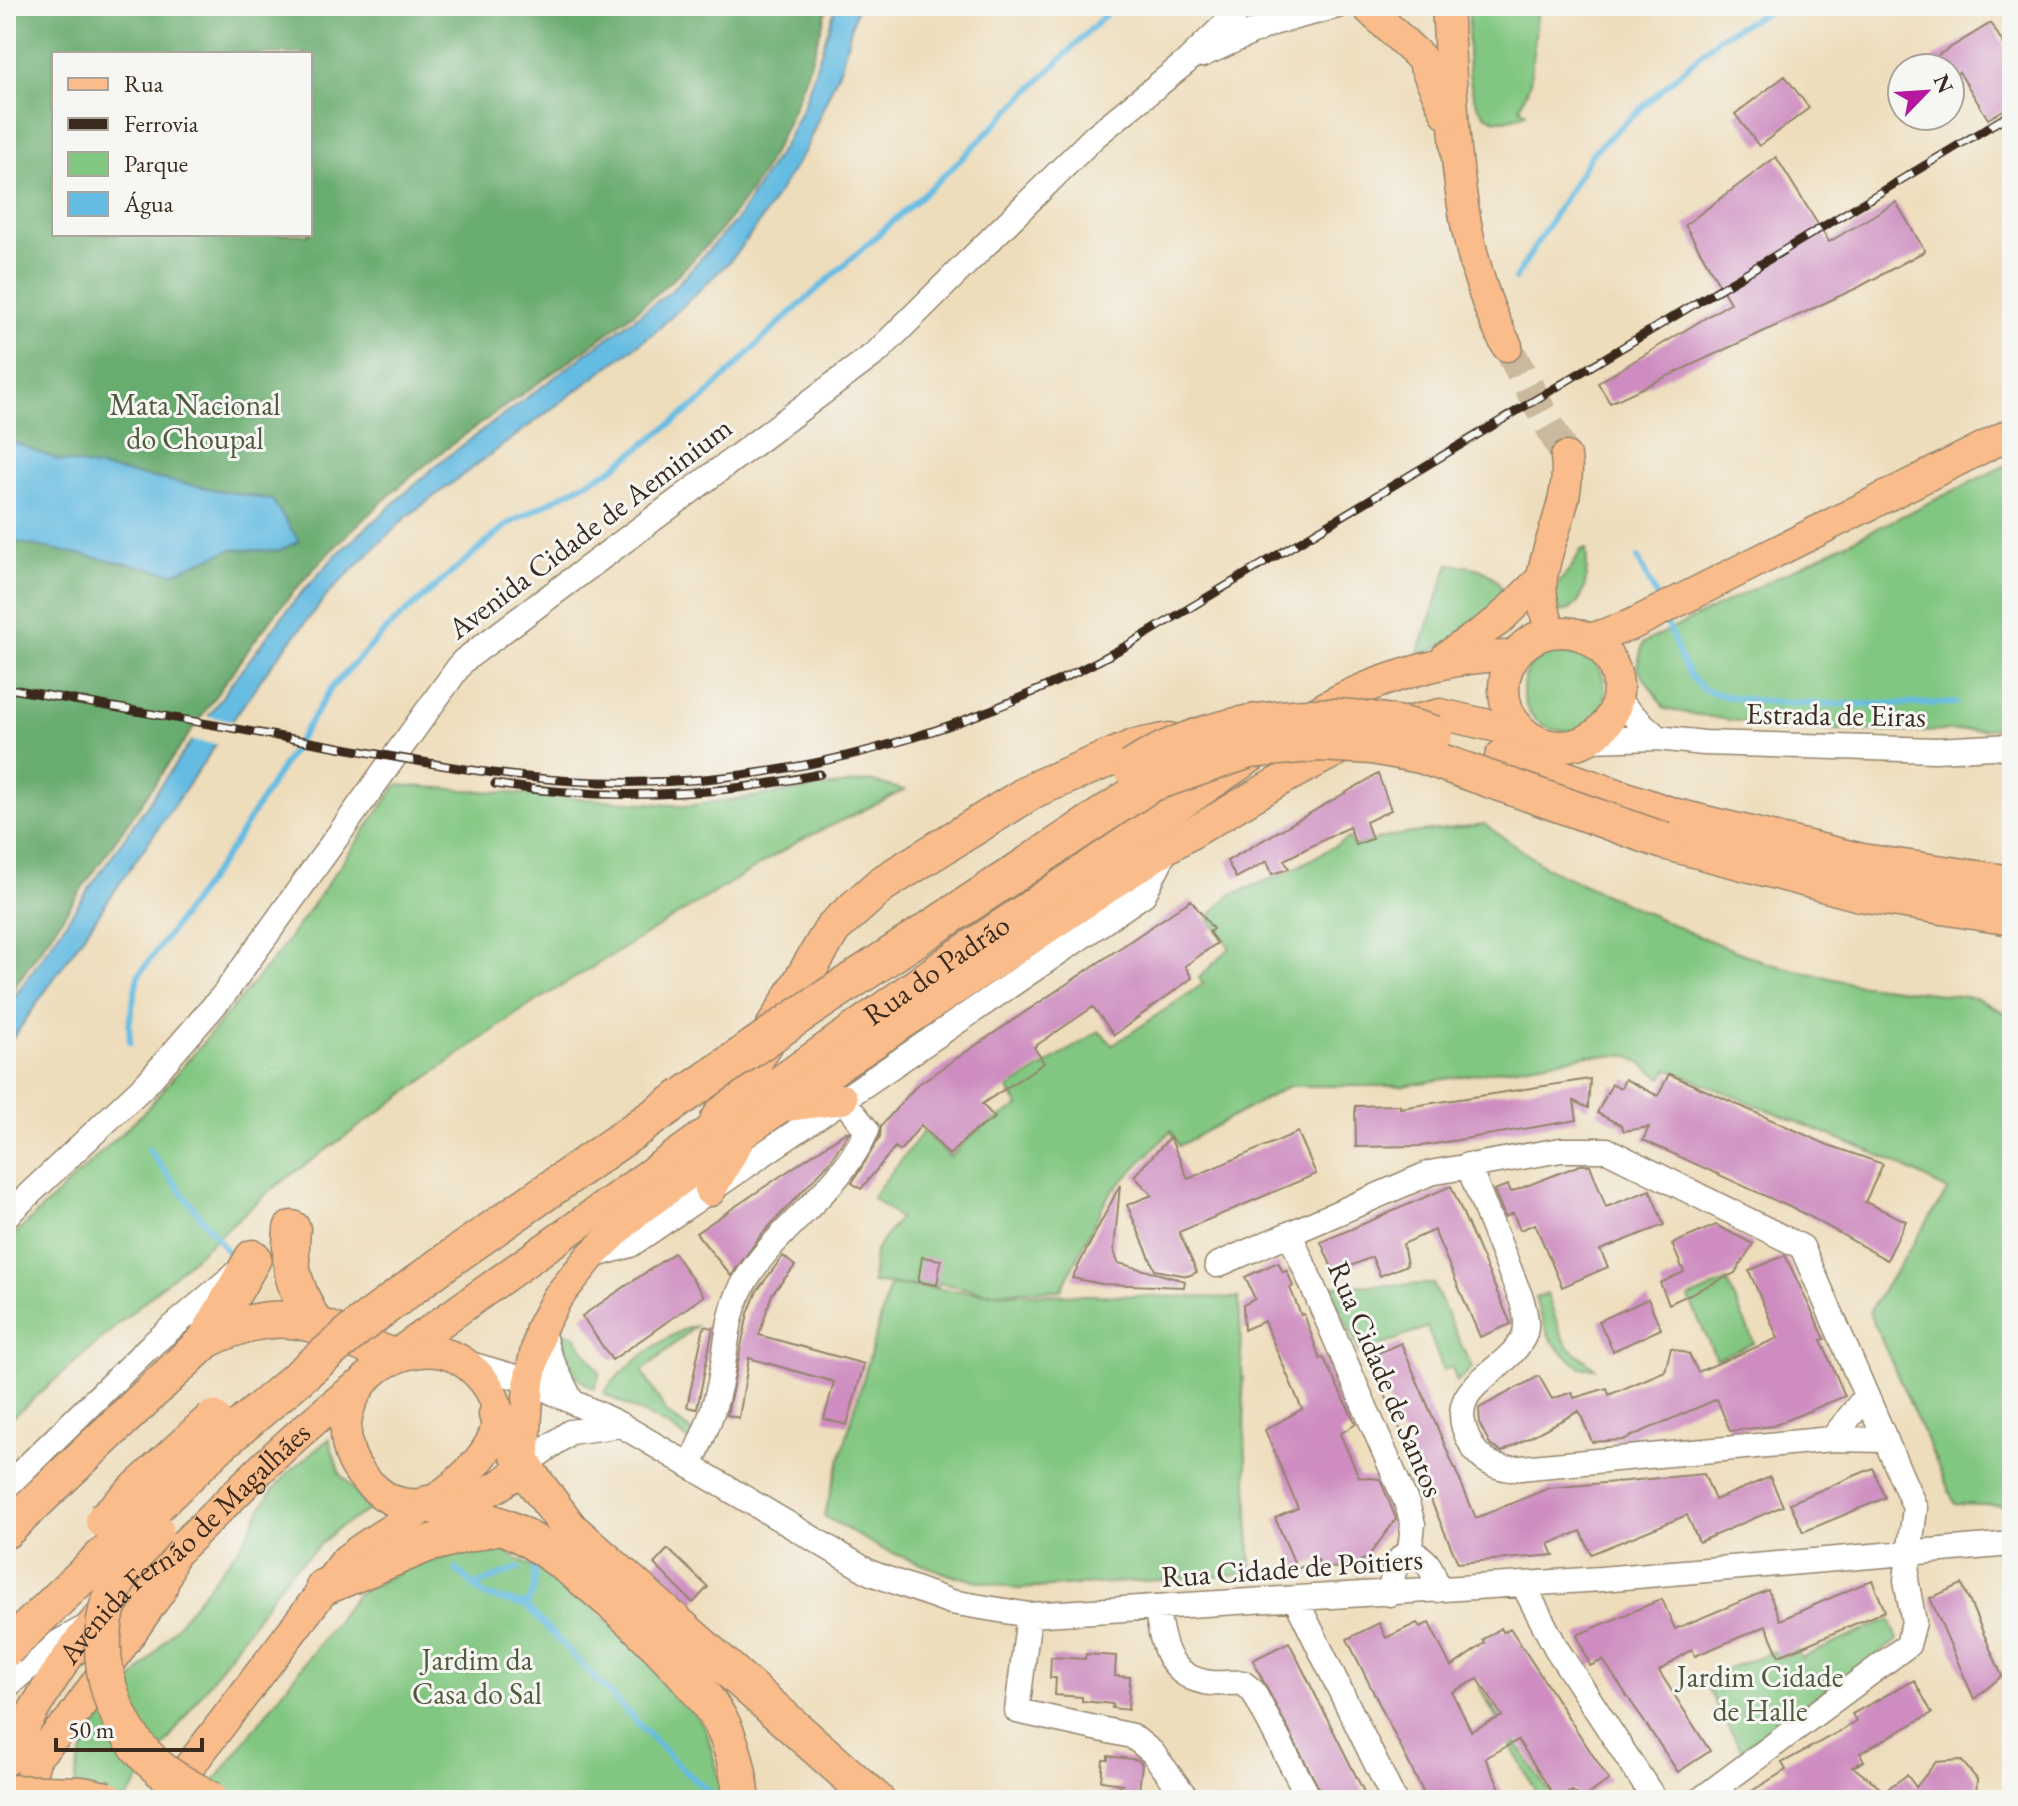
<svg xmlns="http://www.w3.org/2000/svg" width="2018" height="1806" viewBox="0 0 2018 1806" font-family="'EB Garamond',serif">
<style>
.green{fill:#82c781;stroke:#5e7850;stroke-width:2}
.forest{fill:#69ac6f;stroke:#526b46;stroke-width:2;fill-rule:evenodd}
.water{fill:#65bce2;stroke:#507380;stroke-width:2}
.pier{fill:#edb}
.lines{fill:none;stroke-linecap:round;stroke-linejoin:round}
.stream{stroke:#65bce2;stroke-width:6}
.building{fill:#ce8cc0;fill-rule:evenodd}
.major-tunnel{stroke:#cab99c;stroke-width:30;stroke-dasharray:30 15;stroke-linecap:butt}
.minor-casing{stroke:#94846c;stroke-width:27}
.major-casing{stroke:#94846c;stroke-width:33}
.highway-casing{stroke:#94846c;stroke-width:39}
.minor{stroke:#fff;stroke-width:24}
.major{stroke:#f9bc8a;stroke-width:30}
.highway{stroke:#f9bc8a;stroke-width:36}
.rail-casing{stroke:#3b2a1e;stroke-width:9}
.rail{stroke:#f6f6f2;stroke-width:6;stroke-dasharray:18;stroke-linecap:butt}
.highway-bridge-casing{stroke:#94846c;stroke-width:39;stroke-linecap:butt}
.highway-bridge{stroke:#f9bc8a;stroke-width:36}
.labels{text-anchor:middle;stroke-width:6;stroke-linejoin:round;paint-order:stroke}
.park-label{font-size:30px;fill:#50593c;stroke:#f6f6f2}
.street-label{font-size:30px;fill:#3b2a1e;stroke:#f6f6f2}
</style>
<rect width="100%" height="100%" fill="#f6f6f2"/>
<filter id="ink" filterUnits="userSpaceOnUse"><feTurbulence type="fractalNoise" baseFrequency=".0125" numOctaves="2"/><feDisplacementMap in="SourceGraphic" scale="16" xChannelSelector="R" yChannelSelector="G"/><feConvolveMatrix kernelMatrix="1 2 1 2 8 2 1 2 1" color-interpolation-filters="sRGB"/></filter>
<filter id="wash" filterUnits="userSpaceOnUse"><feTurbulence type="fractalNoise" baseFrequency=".006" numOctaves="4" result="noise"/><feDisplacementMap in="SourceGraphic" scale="32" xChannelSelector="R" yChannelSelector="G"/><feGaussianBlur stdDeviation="1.8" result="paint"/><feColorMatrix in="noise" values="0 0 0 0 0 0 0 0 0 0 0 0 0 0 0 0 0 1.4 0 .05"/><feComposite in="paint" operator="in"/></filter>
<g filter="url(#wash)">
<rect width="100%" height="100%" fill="#edb"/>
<path class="green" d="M 1469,6 L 1538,6 L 1530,83 L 1520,107 L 1526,113 C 1454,148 1470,41 1469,6 Z
M 2012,462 L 2012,727 C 1899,737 1776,731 1665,709 L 1637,667 L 1643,643 Z
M 1586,549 C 1588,570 1588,610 1560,612 L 1552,591 L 1571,568 L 1581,550 Z
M 1449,564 C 1474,566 1490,568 1503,590 C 1486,629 1454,641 1417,657 Z
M1523 690a41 41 0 1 1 82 0a41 41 0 1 1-82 0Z
M 869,781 L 905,790 L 799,841 L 519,1012 L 273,1188 L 6,1423 L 6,1243 L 145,1111 L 277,955 L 397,785 L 686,806 Z
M 1484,824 L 1547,868 L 1693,934 L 1767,963 L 1855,984 L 1975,998 L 2012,1016 L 2012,1506 L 1955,1504 L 1869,1312 L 1948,1190 L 1886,1158 L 1668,1069 L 1662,1078 L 1630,1056 L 1589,1055 L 1403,1086 L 1289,1086 L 1179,1146 L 1171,1131 L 1108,1196 L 1061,1290 L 986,1292 L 939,1283 L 938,1287 L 872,1283 L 875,1251 L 899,1218 L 872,1197 L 924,1131 L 950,1157 L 974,1133 L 1019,1106 L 1008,1089 L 1099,1031 L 1113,1045 L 1203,984 L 1199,978 L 1230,948 L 1208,917 L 1230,895 L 1290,871 L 1349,838 L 1354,847 C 1396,830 1441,832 1484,824 Z
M 1727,1281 L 1754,1343 L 1716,1359 L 1689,1298 Z
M 1433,1284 L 1472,1368 L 1457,1382 L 1452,1367 L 1443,1370 L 1427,1327 L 1360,1354 L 1330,1286 Z
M 890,1285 L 986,1293 L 1239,1298 L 1251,1574 L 1018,1589 L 950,1575 L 880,1548 L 824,1516 Z
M 1547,1294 L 1561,1335 L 1569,1347 L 1595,1368 L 1582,1368 C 1551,1348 1545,1332 1535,1298 Z
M 696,1326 L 642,1371 L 667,1413 L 699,1437 L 695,1444 L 666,1425 L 604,1394 C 612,1375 676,1327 696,1326 Z
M 564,1332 L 575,1336 L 600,1373 L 594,1389 C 572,1376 558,1360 564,1332 Z
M 329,1439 L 339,1472 L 370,1509 L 337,1529 L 286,1576 L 126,1799 L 77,1800 C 71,1772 83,1748 97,1725 L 242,1544 L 268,1496 L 289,1472 Z
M 492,1545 L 573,1590 L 657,1667 L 706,1729 L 725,1800 L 205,1800 L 211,1786 L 357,1594 L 410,1566 Z
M 1890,1619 L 1898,1640 L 1741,1750 L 1702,1678 L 1774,1651 L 1778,1658 L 1798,1651 L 1801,1658 Z
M 1479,1686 L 1554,1800 L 1540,1800 Z"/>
<path class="forest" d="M 6,6 L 828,6 C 810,67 790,128 756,182 C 679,302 548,370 438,455 C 398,486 361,520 326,556 C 269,614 225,683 178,750 C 121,833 63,916 6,999 ZM 54,54 L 310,54 L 310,234 L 54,234 Z"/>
<path class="water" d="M 836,6 L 857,6 L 841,66 L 805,150 L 758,225 L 729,262 L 655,332 L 405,518 L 329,593 L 268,669 L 6,1048 L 6,1009 L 230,685 L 296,599 L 335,556 L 440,462 L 671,291 L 737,219 L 788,138 L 803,107 Z
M 6,439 L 58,460 L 272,500 L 299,541 L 279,551 L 232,549 L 173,573 L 6,540 Z"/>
<path class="pier" d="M 204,716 L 236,721 L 220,745 L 188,740 Z"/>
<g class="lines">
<path class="stream" d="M 1515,279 L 1593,152 L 1722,35 L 1779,6
M 1638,558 L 1658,600
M 1665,618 C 1674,638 1682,674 1701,687 C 1735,711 1907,703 1956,703
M 130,1042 L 129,1024 L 138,976 L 230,850 L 332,687 L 390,626 L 508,524 L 612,469 L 701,401 L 773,329 L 951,169 L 1114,6
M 149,1150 L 231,1256
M 456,1569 L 484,1595 L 526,1606 L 534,1590 L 534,1563
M 474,1586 L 518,1568
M 526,1606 L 676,1763 L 719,1800"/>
</g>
<g id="blocks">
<path class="building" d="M 1991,23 L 2012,58 L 2012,105 L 1988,119 L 1959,72 L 1950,77 L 1950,68 L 1917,68 Z
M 1785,76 L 1809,108 L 1759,146 L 1735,114 Z
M 1776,157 L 1829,242 L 1896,202 L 1925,251 L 1859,287 L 1610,403 L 1598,383 L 1730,303 L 1685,225 Z
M 1378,774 L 1391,810 L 1366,822 L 1372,839 L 1356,845 L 1349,827 L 1284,860 L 1289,869 L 1272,874 L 1267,861 L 1236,878 L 1227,861 Z
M 1191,900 L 1213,929 L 1209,932 L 1217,943 L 1185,966 L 1192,978 L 1114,1035 L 1093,1007 L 1034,1047 L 1044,1063 L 982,1104 L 995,1118 L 973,1132 L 949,1155 L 921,1125 L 900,1151 L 895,1147 L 861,1189 L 852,1183 L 880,1137 L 881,1126 L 917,1085 Z
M 1669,1074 L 1828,1145 L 1883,1164 L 1865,1202 L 1906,1221 L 1887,1260 L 1807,1215 L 1643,1140 L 1649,1127 L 1624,1131 L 1621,1125 L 1597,1113 L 1612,1084 L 1621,1088 L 1625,1079 L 1658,1096 Z
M 1590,1079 L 1588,1108 L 1574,1101 L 1577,1120 L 1422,1146 L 1356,1147 L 1355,1106 L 1400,1105 L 1400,1108 Z
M 846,1132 L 849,1132 L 829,1163 L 762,1234 L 731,1276 L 696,1233 Z
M 1298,1132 L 1316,1174 L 1179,1232 L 1197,1272 L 1188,1276 L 1155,1270 L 1127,1205 L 1152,1195 L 1134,1176 L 1170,1137 L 1188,1179 Z
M 1580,1165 L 1590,1165 L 1606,1207 L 1650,1190 L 1664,1225 L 1600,1250 L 1608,1267 L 1562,1287 L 1535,1224 L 1520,1230 L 1513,1213 L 1505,1217 L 1494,1190 L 1508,1185 L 1511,1192 Z
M 1120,1185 L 1114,1251 L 1118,1263 L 1185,1281 L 1184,1287 L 1102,1284 L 1072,1278 Z
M 1451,1186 L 1511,1324 L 1480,1337 L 1434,1230 L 1403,1244 L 1407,1265 L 1380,1276 L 1372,1257 L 1334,1273 L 1321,1242 Z
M 1716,1225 L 1753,1244 L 1735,1273 L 1669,1304 L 1660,1283 L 1684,1272 L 1672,1244 Z
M 674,1253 L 704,1296 L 612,1360 L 582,1316 Z
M 1785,1255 L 1825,1339 L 1821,1340 L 1845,1396 L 1773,1426 L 1730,1431 L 1717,1399 L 1623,1440 L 1592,1442 L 1579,1411 L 1502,1452 L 1491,1446 L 1480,1425 L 1479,1408 L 1539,1376 L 1552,1399 L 1572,1392 L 1574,1398 L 1607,1388 L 1609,1395 L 1665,1371 L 1671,1348 L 1689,1354 L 1698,1372 L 1778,1338 L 1749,1271 Z
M 783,1256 L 795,1266 L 772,1294 L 759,1335 L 864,1364 L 847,1425 L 824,1419 L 834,1382 L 749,1358 L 739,1418 L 727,1415 L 748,1313 L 757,1291 Z
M 922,1257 L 941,1260 L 937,1285 L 918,1282 Z
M 1278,1262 L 1283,1272 L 1287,1271 L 1293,1286 L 1290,1288 L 1301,1315 L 1304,1314 L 1320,1359 L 1323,1357 L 1356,1424 L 1340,1434 L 1359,1477 L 1380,1479 L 1396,1519 L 1367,1558 L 1345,1568 L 1321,1567 L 1318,1560 L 1297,1569 L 1275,1518 L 1298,1508 L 1265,1430 L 1302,1409 L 1264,1321 L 1244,1330 L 1243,1305 L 1255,1299 L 1245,1277 Z
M 1648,1299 L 1661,1329 L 1613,1351 L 1599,1321 Z
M 704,1326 L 713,1328 L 697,1409 L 687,1407 Z
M 1401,1343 L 1476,1518 L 1549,1488 L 1704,1474 L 1715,1500 L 1770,1477 L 1783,1506 L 1699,1542 L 1687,1515 L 1591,1554 L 1581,1531 L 1549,1544 L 1554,1555 L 1458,1563 L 1369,1357 Z
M 1873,1468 L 1885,1498 L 1803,1532 L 1790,1503 Z
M 668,1549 L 708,1587 L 693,1603 L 654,1564 Z
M 1872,1580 L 1885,1611 L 1801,1647 L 1779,1656 L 1766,1626 L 1695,1656 L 1692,1649 L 1659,1671 L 1710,1751 L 1678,1772 L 1603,1660 L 1590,1666 L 1577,1635 L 1662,1599 L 1675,1629 L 1768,1590 L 1780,1620 Z
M 1962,1584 L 2002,1676 L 1974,1699 L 1930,1598 Z
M 1379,1623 L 1386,1638 L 1417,1623 L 1420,1627 L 1429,1623 L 1451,1667 L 1485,1643 L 1483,1640 L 1501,1628 L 1503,1632 L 1510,1628 L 1609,1780 L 1583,1798 L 1572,1791 L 1557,1800 L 1518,1740 L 1485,1758 L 1506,1800 L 1427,1800 L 1347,1639 ZM 1478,1679 L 1502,1716 L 1471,1731 L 1452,1692 Z
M 1289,1642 L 1368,1800 L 1325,1800 L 1262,1679 L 1253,1660 Z
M 1086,1654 L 1116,1656 L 1115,1676 L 1130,1677 L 1128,1710 L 1112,1708 L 1113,1704 L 1082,1701 L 1082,1697 L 1055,1695 L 1056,1678 L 1050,1678 L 1051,1657 L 1085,1659 Z
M 1914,1680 L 1932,1713 L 1860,1753 L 1864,1761 L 1853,1767 L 1884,1791 L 1907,1775 L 1916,1787 L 1936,1762 L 1961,1760 L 1977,1779 L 1976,1800 L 1737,1800 L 1786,1770 L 1782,1763 L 1856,1722 L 1852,1714 Z
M 1108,1756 L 1138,1760 L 1142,1764 L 1138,1800 L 1102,1800 L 1122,1784 L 1101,1781 L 1103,1760 L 1108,1760 Z"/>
</g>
</g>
<g filter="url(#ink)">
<use href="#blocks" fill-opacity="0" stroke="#94846c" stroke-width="2"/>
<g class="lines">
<path class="major-tunnel" d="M 1507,346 L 1566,457"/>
<defs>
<path id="minor" d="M 1202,55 L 1273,23 L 1338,6
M 1617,701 L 1658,738
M 1588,740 L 1658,738 L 1704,743 L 1936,750 L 2012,746
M 1468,1165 L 1522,1301 C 1525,1314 1529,1326 1523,1338 C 1503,1376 1443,1385 1468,1438 C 1477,1458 1489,1466 1510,1469 L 1832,1439 L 1886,1440
M 6,1216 L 148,1082 L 225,993 L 463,661 L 877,352 L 1095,136 L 1185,63 L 1244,6
M 1290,1234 L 1407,1504 L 1413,1524 L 1410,1551
M 592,1256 L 630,1245 L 1144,894 L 1167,848
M 1217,1265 L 1430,1173 L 1561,1150 L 1607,1150 L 1802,1247 L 1915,1508 L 1906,1580 L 1914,1622 L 1908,1645 L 1700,1800
M 541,1328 L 548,1353 L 570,1398
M 470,1364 L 529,1381 L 621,1425 L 871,1573 L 951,1602 L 1029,1615 L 1601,1579 L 2012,1544
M 1832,1439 L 1866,1396
M 524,1465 L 570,1432 L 621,1425
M 690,1466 C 701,1441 712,1417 718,1391 C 727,1356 725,1315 744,1283 C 777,1226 840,1192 867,1130 L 842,1099
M 6,1487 L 149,1347 L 235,1274
M 1523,1584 L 1556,1648 L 1655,1800
M 1390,1594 C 1393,1575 1393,1560 1410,1551 C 1429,1559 1433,1570 1438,1590
M 1296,1600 L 1394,1800
M 1157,1609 C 1162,1645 1168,1678 1211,1683 C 1221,1684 1232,1682 1243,1683 L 1253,1691 L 1310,1800
M 1029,1615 L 1017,1711 L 1132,1736 L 1152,1752 L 1188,1800
M 6,1687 L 57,1643 L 88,1626"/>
<g id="major">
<path d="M 1447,6 C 1454,115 1453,248 1507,346"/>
<path d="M 1370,10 L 1421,58 L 1446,113"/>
<circle cx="1561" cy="689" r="57"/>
<path d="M 1551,632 C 1546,615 1539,596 1542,578 C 1548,536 1572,500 1566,457"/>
<path d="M 1590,639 L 1631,625 L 2012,433"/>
<path d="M 1447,656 L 1498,621 L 1541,579"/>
<path d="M 1309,717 C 1362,682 1451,655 1514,656"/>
<path d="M 1394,725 L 1440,714 L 1524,733"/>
<path d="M 786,1106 L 842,1099"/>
<path d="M 710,1191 L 737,1144"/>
<path id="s1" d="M 394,1356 L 952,958 L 1253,756"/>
<path id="s2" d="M 6,1760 C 42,1692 82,1626 141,1574 C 151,1565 166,1561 177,1551 C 238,1492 287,1439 356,1387"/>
<path d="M 32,1800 L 29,1783 L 36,1757 L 70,1720 L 161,1590 L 173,1555"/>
<path d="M 164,1800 L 346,1560 C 390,1523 545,1456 483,1380 C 466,1360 447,1349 420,1352 C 354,1358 319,1437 371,1485 C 379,1493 390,1501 402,1503 C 415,1506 431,1503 444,1502 C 478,1500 500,1489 524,1465 L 529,1381 L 541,1328 L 557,1298 L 590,1257 L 636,1212 L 805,1089 L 1167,848 L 1276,783 L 1350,744"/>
</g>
<path id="highway" d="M 1503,758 L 1672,816 L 1862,862 L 2012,884
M 1664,841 L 1860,893 L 2012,917
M 718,1122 L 833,928 L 882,884 L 1035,789 L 1134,748 L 1169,741
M 292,1229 C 288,1271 294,1285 313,1322
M 206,1340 C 286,1301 317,1324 392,1357
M 497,1415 L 531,1477 L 570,1529 L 876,1800
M 428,1504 C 459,1513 493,1520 521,1535 C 577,1565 692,1668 722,1724 C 734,1748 739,1773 742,1800
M 6,1530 L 206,1340 L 253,1258
M 324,1587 L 427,1544 L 498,1526"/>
</defs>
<use href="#minor" class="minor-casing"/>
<use href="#major" class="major-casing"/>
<use href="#highway" class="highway-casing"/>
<use href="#minor" class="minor"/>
<use href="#major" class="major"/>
<use href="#highway" class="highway"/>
<defs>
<path id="rail" d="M 6,688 C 113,707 220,726 327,745 C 417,761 506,779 597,782 C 784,788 965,735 1128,645 L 2012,113
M 495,784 C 602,801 714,797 820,774"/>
</defs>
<use href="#rail" class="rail-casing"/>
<use href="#rail" class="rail"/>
<defs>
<path id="highway-bridge" d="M 1132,768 C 1213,714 1343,703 1434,734
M 104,1520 L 213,1419
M 155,1530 C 140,1550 120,1571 111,1596 C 90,1658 112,1732 164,1772 C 178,1783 196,1791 211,1800
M 6,1649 L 221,1443 L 358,1327 L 444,1263 L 794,1019 L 1150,784 L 1249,750 L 1319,743 L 1372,746 L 1421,755 L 1664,841
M 6,1793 L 83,1795 L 107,1800"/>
</defs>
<use href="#highway-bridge" class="highway-bridge-casing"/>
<use href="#highway-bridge" class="highway-bridge"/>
</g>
</g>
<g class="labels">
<g class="park-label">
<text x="195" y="415">Mata Nacional<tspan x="195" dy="34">do Choupal</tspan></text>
<text x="477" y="1670">Jardim da<tspan x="477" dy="34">Casa do Sal</tspan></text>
<text x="1760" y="1687">Jardim Cidade<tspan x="1760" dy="34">de Halle</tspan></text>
</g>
<g class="street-label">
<text transform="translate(590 528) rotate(-37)" y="10">Avenida Cidade de Aeminium</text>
<text transform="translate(1836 715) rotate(1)" y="10">Estrada de Eiras</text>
<text dy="10" stroke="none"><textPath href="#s1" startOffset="666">Rua do Padrão</textPath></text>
<text transform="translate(1386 1379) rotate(67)" y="10">Rua Cidade de Santos</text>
<text dy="10" stroke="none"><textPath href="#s2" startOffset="284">Avenida Fernão de Magalhães</textPath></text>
<text transform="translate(1292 1568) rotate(-4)" y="10">Rua Cidade de Poitiers</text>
</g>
</g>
<rect width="2018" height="1806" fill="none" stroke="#f6f6f2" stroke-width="32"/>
<rect x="52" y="52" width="260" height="184" fill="#f6f6f2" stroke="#aba49d" stroke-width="2"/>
<rect x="68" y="78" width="40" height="12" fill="#f9bc8a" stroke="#aba49d" stroke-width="2"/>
<text x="124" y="92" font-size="24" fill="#3b2a1e">Rua</text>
<rect x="68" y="118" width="40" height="12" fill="#3b2a1e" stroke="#aba49d" stroke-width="2"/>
<text x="124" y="132" font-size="24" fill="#3b2a1e">Ferrovia</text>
<rect x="68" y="152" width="40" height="24" fill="#82c781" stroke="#aba49d" stroke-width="2"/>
<text x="124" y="172" font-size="24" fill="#3b2a1e">Parque</text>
<rect x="68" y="192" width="40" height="24" fill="#65bce2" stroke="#aba49d" stroke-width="2"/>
<text x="124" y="212" font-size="24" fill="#3b2a1e">Água</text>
<g transform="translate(1926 92) rotate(65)"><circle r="38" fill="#f6f6f2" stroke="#aba49d" stroke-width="2"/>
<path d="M0-6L14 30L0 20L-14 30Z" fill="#b5179e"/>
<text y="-12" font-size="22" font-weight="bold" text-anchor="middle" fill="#3b2a1e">N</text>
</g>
<path d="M56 1738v12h146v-12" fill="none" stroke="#3b2a1e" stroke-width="4"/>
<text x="68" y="1738" font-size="24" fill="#3b2a1e" stroke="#f6f6f2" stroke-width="6" paint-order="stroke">50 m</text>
</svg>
